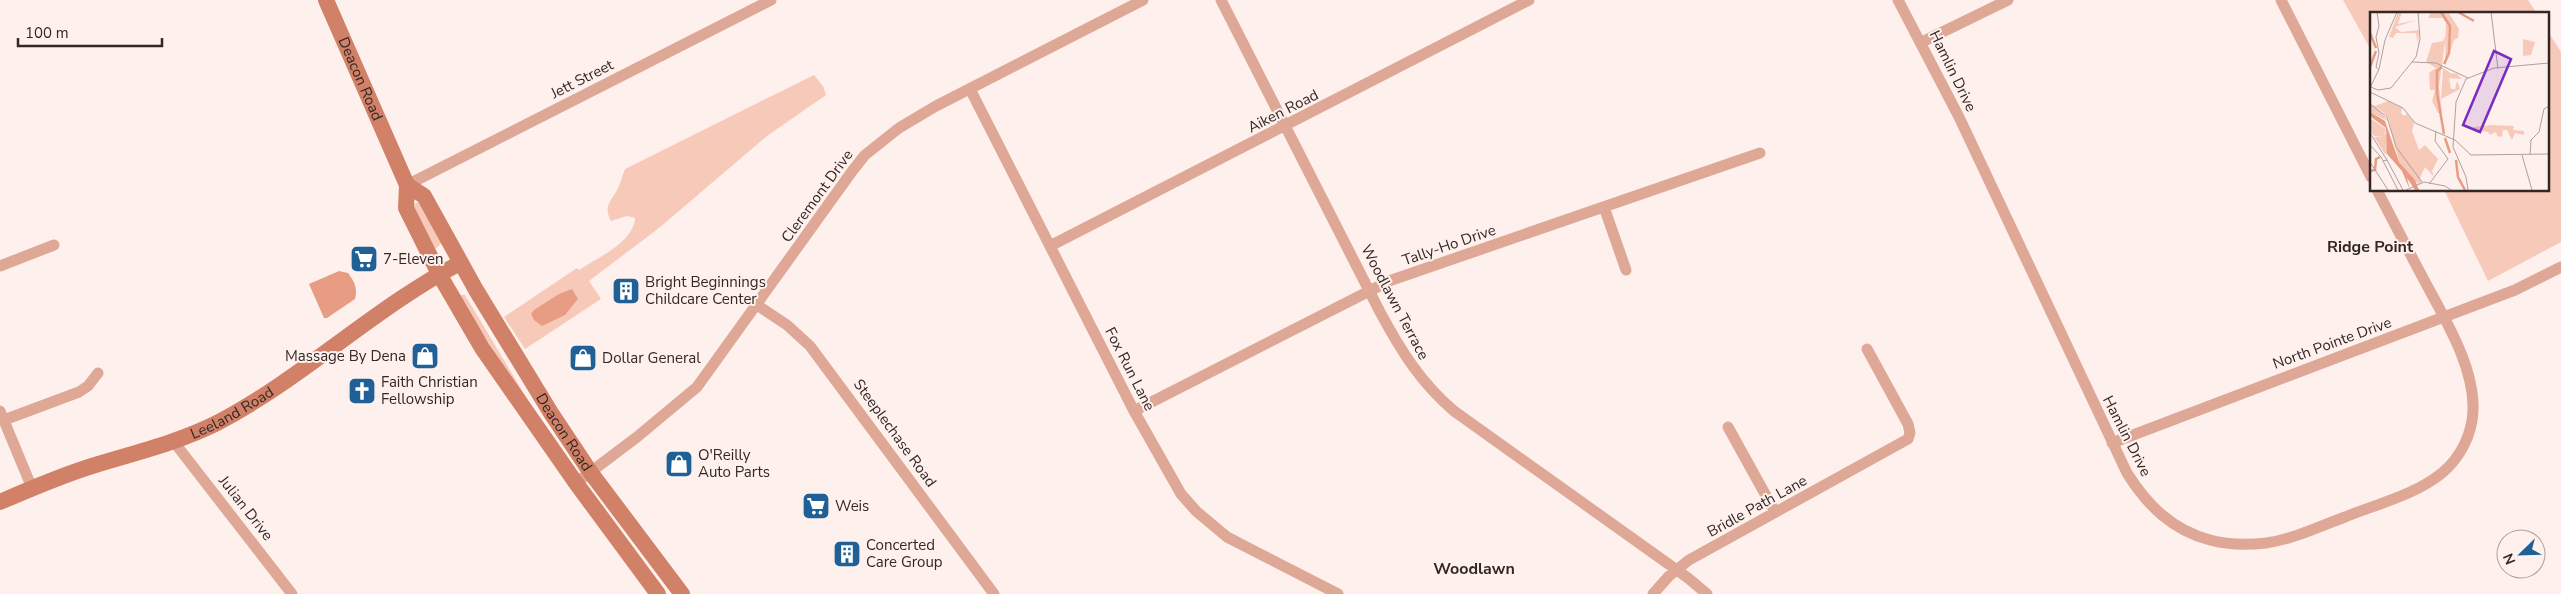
<svg xmlns="http://www.w3.org/2000/svg" width="2561" height="594" viewBox="0 0 2561 594" font-family="'Nunito Sans',sans-serif">
<style>
.green{fill:#f7c9b9}
.water{fill:#e79c83}
.lines{fill:none;stroke-linecap:round;stroke-linejoin:round}
.minor{stroke:#dfa896;stroke-width:11}
.secondary{stroke:#d18167;stroke-width:16}
.labels{text-anchor:middle;stroke-width:4;stroke-linejoin:round;paint-order:stroke}
.street-label{font-size:15px;fill:#332724;stroke:#fef1ed}
.poi-label{font-size:15px;fill:#332724;stroke:#fef1ed;text-anchor:start}
.neighbourhood-label{font-size:16px;font-weight:bold;fill:#332724;stroke:#fef1ed}
.inset-river{fill:none;stroke:#e79c83;stroke-width:2.5}
.inset-road{fill:none;stroke:#ada09d;stroke-width:1}
.view{fill:#7b2cbf;fill-opacity:0.15;stroke:#7b2cbf;stroke-width:2.5}
.inset-edge{fill:none;stroke:#332724;stroke-width:2.5}
</style>
<rect width="100%" height="100%" fill="#fef1ed"/>
<path class="green" d="M 2343,0 L 2528,0 L 2537,14 L 2371,14 L 2371,50 Z
M 2547,30 L 2561,52 L 2561,242 L 2488,281 L 2444,190 L 2547,190 Z
M 814,75 L 823,86 L 826,95 L 767,136 L 659,228 L 589,281 L 601,299 L 525,349 L 504,317 L 577,268 L 579,270 C 597,258 634,242 635,218 L 627,216 L 611,221 C 604,208 609,203 616,192 C 620,186 622,176 625,169 Z
M 418,202 L 442,243 L 435,249 L 413,205 Z
M 461,295 L 465,295 L 529,402 L 519,390 L 459,297 Z"/>
<path class="water" d="M 339,271 L 348,273 C 354,281 358,288 355,299 L 327,318 L 324,318 L 309,284 Z
M 572,289 L 578,299 L 565,315 L 542,326 L 534,320 L 531,314 L 534,310 L 559,294 Z"/>
<g class="lines">
<path class="minor" d="M 1221,0 L 1380,312 C 1401,351 1421,383 1454,411 L 1688,578 L 1707,594
M 1898,0 L 1959,117 L 2127,473 C 2147,505 2172,530 2210,540 C 2228,545 2248,545 2266,543 C 2294,539 2320,526 2345,517 C 2377,504 2415,495 2442,473 C 2460,458 2472,435 2473,411 C 2475,366 2443,316 2423,278 C 2407,248 2392,219 2377,190
M 2281,0 L 2371,177
M 1922,42 L 2008,0
M 970,89 L 1134,411 L 1181,494 L 1196,511 L 1227,537 L 1338,594
M 407,185 L 771,0
M 1604,207 L 1626,270
M 1050,246 L 1529,0
M 0,266 L 54,245
M 757,305 L 787,325 L 810,346 L 994,594
M 0,411 L 32,488
M 1134,411 L 1389,281 L 1760,153
M 4,420 L 79,392 L 88,386 L 98,373
M 1728,427 L 1775,512
M 174,442 L 292,594
M 2112,443 L 2515,290 L 2561,267
M 576,483 L 637,437 L 697,387 L 853,170 L 865,155 L 899,128 L 936,106 L 1143,0
M 1653,594 L 1669,576 L 1689,560 L 1908,439 L 1910,433 L 1908,424 L 1867,349"/>
<g class="secondary">
<path id="s1" d="M 326,0 L 407,185 L 406,208 L 439,274 L 482,348 L 576,483 L 658,594"/>
<path id="s2" d="M 407,185 L 424,196 L 476,290 L 551,413 L 591,473 L 682,594"/>
<path id="s3" d="M 0,502 C 30,489 60,476 92,466 C 134,453 177,443 217,423 C 303,378 374,308 460,263"/>
</g>
</g>
<defs>
<symbol id="supermarket-square" viewBox="-11 -11 22 22"><rect x="-9" y="-9" width="18" height="18" rx="4" fill="#1f6096" stroke="#fef1ed"/><path d="M-6-5.5h2.5l.6 2H6L4.5 2H-2.5L-4.4-4H-6ZM-1.5 3.2a1.3 1.3 0 1 0 .1 0ZM3 3.2a1.3 1.3 0 1 0 .1 0Z" fill="#fff"/></symbol>
<symbol id="building-square" viewBox="-11 -11 22 22"><rect x="-9" y="-9" width="18" height="18" rx="4" fill="#1f6096" stroke="#fef1ed"/><path d="M-4-6H4V6H1V3H-1V6H-4ZM-2.5-4.3h1.7v1.8h-1.7ZM.8-4.3h1.7v1.8H.8ZM-2.5-1h1.7V.8h-1.7ZM.8-1h1.7V.8H.8Z" fill="#fff"/></symbol>
<symbol id="shop-square" viewBox="-11 -11 22 22"><rect x="-9" y="-9" width="18" height="18" rx="4" fill="#1f6096" stroke="#fef1ed"/><path d="M-5-2.5h2.3a2.7 3.5 0 0 1 5.4 0H5L5.5 6h-11ZM-1.5-2.5h3a1.5 2.3 0 0 0-3 0Z" fill="#fff"/></symbol>
<symbol id="church-square" viewBox="-11 -11 22 22"><rect x="-9" y="-9" width="18" height="18" rx="4" fill="#1f6096" stroke="#fef1ed"/><path d="M-1.2-6h2.4v3.5h3.3v2.4h-3.3V6h-2.4V-.1h-3.3v-2.4h3.3Z" fill="#fff"/></symbol>
</defs>
<g fill-rule="evenodd">
<use href="#supermarket-square" x="348" y="243" width="32" height="32"/>
<use href="#building-square" x="610" y="275" width="32" height="32"/>
<use href="#shop-square" x="409" y="340" width="32" height="32"/>
<use href="#shop-square" x="567" y="342" width="32" height="32"/>
<use href="#church-square" x="346" y="375" width="32" height="32"/>
<use href="#shop-square" x="663" y="448" width="32" height="32"/>
<use href="#supermarket-square" x="800" y="490" width="32" height="32"/>
<use href="#building-square" x="831" y="538" width="32" height="32"/>
</g>
<g class="labels">
<g class="street-label">
<text transform="translate(1953 71) rotate(64)" y="5">Hamlin Drive</text>
<text dy="5" stroke="none"><textPath href="#s1" startOffset="86">Deacon Road</textPath></text>
<text transform="translate(582 79) rotate(-27)" y="5">Jett Street</text>
<text transform="translate(1283 111) rotate(-27)" y="5">Aiken Road</text>
<text transform="translate(817 196) rotate(-54)" y="5">Cleremont Drive</text>
<text transform="translate(1449 245) rotate(-19)" y="5">Tally-Ho Drive</text>
<text transform="translate(1395 302) rotate(62)" y="5">Woodlawn Terrace</text>
<text transform="translate(2332 343) rotate(-20)" y="5">North Pointe Drive</text>
<text transform="translate(1130 369) rotate(63)" y="5">Fox Run Lane</text>
<text dy="5" stroke="none"><textPath href="#s3" startOffset="249">Leeland Road</textPath></text>
<text dy="5" stroke="none"><textPath href="#s2" startOffset="295">Deacon Road</textPath></text>
<text transform="translate(895 433) rotate(54)" y="5">Steeplechase Road</text>
<text transform="translate(2127 436) rotate(63)" y="5">Hamlin Drive</text>
<text transform="translate(1757 506) rotate(-29)" y="5">Bridle Path Lane</text>
<text transform="translate(246 508) rotate(52)" y="5">Julian Drive</text>
</g>
<g class="poi-label">
<text x="383" y="264">7-Eleven</text>
<text x="645" y="287">Bright Beginnings<tspan x="645" dy="17">Childcare Center</tspan></text>
<text x="406" y="361" text-anchor="end">Massage By Dena</text>
<text x="602" y="363">Dollar General</text>
<text x="381" y="387">Faith Christian<tspan x="381" dy="17">Fellowship</tspan></text>
<text x="698" y="460">O'Reilly<tspan x="698" dy="17">Auto Parts</tspan></text>
<text x="835" y="511">Weis</text>
<text x="866" y="550">Concerted<tspan x="866" dy="17">Care Group</tspan></text>
</g>
<g class="neighbourhood-label">
<text x="2370" y="252">Ridge Point</text>
<text x="1474" y="574">Woodlawn</text>
</g>
</g>
<g transform="translate(2370 12)">
<rect width="179" height="179" fill="#fef1ed"/>
<path d="M 28,0 L 32,0 L 28,12 L 47,8 L 25,15 L 31,20 L 49,18 L 48,32 L 46,21 L 26,21 L 23,26 L 19,25 ZM 61,0 L 75,0 L 76,3 L 78,0 L 89,17 L 88,26 L 84,28 L 75,54 L 76,4 L 75,10 L 73,6 L 58,6 ZM 76,23 L 69,74 L 72,101 L 68,101 L 62,89 L 65,78 L 60,78 L 59,61 L 66,56 L 56,50 L 62,31 L 73,29 ZM 153,27 L 165,30 L 161,43 L 153,44 ZM 73,56 L 82,62 L 85,60 L 84,63 L 86,61 L 92,67 L 79,66 L 81,77 L 85,77 L 87,69 L 90,77 L 71,87 ZM 18,89 L 32,96 L 31,101 L 34,104 L 37,102 L 44,111 L 42,119 L 49,138 L 55,133 L 68,147 L 62,159 L 64,165 L 55,155 L 50,166 L 52,170 L 48,172 L 29,150 L 18,105 L 6,94 L 18,109 L 0,100 L 0,92 L 5,94 ZM 0,106 L 16,117 L 14,123 L 16,121 L 19,142 L 15,142 L 4,125 L 13,124 L 4,124 L 0,119 ZM 121,113 L 144,114 L 143,118 L 154,119 L 154,123 L 145,121 L 142,128 L 137,118 L 133,118 L 132,125 L 127,124 L 126,120 L 120,123 L 118,120 L 103,118 L 103,115 Z" fill="#f7c9b9"/>
<path d="M 0,100 L 15,109 L 29,150 L 45,168 L 49,178 L 45,178 L 37,166 L 40,178 L 32,159 L 17,142 L 16,116 L 0,104 Z" fill="#e79c83"/>
<path class="inset-river" d="M 71,0 L 80,14 L 79,41 L 74,52M 88,0 L 104,9M 0,21 L 6,36M 0,55 L 6,39M 72,55 L 67,59 L 67,81 L 74,122M 75,126 L 80,141M 86,148 L 88,165 L 95,178M 0,159 L 5,158 L 6,147 L 10,145"/>
<path class="inset-road" d="M 7,0 L 9,14 L 6,25 L 9,41 L 6,55 L 9,58M 121,0 L 128,57M 42,50 L 66,51 L 98,66M 1,75 L 8,78 L 21,76 L 46,45 L 50,27 L 48,0M 0,76 L 9,57 L 15,28 L 27,0M 0,80 L 33,96 L 45,111 L 85,128 L 101,143 L 179,142M 0,92 L 17,105 L 26,135 L 52,170M 0,121 L 17,148M 0,133 L 11,145 L 28,178M 152,143 L 162,178M 160,143 L 161,128 L 169,120 L 174,97 L 179,94M 13,149 L 17,148 L 33,178M 0,150 L 18,178M 59,172 L 78,147 L 65,129 L 66,119M 36,178 L 54,170 L 75,174 L 81,178M 98,178 L 96,165 L 83,135 L 86,90 L 96,67 L 124,56 L 179,51"/>
<path class="view" d="M 124,39 L 141,47 L 110,120 L 93,113 Z"/>
<rect width="179" height="179" class="inset-edge"/>
</g>
<g transform="translate(2521 554) rotate(247)"><circle r="24" fill="#fef1ed" stroke="#ada09d"/>
<path d="M0-4L9 19L0 12L-9 19Z" fill="#1f6096"/>
<text y="-8" font-size="14" font-weight="bold" text-anchor="middle" fill="#332724">N</text>
</g>
<path d="M18 38v8h144v-8" fill="none" stroke="#332724" stroke-width="2.5"/>
<text x="25" y="38" font-size="15" fill="#332724" stroke="#fef1ed" stroke-width="4" paint-order="stroke">100 m</text>
</svg>
